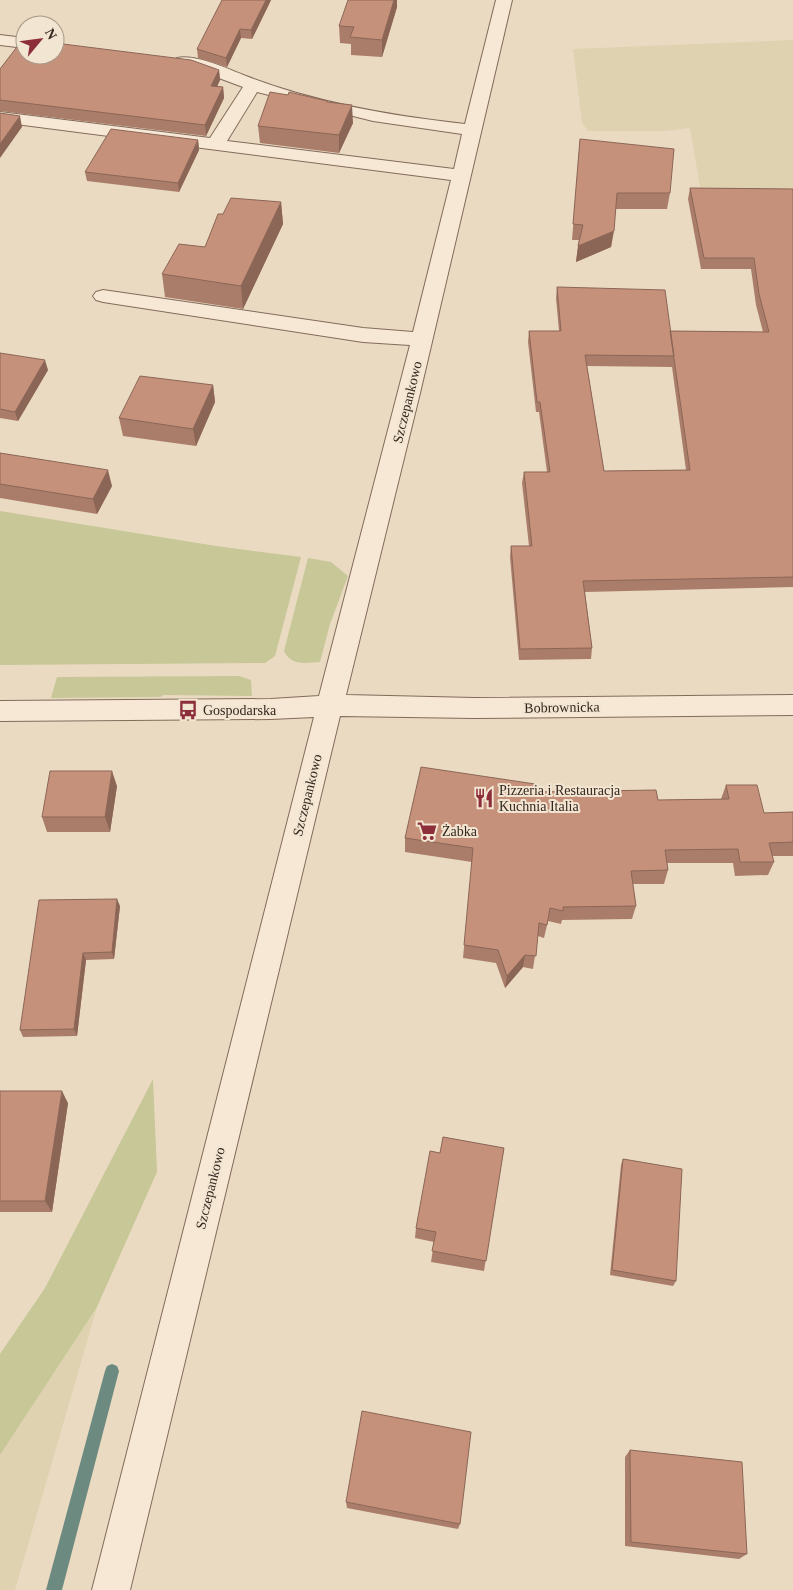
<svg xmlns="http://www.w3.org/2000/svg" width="793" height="1590" viewBox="0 0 793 1590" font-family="'Times New Roman',serif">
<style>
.farmland{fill:#dfd2b0}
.green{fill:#c7c797}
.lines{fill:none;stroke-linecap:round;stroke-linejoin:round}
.stream{fill:#6c8a7f;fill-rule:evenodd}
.minor-casing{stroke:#836b5b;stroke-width:2}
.minor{fill:#f6e8d5;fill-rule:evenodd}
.wall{fill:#aa7d6a;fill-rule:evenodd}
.shaded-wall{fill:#8b6656}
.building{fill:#c6917b;stroke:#8b6656}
.labels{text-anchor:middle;stroke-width:4;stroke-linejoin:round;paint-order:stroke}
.street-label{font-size:14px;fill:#34261e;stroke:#f2e5d1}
.poi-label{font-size:14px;fill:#34261e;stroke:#f2e5d1;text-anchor:start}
</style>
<rect width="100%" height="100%" fill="#eadac2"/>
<path class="farmland" d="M 793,40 L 793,200 L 702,199 L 690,128 L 665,131 L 588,131 L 582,123 L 573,49 Z
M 97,1307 L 15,1590 L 0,1590 L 0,1455 Z"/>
<path class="green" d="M 0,511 L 216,546 L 301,557 L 275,656 L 265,663 L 0,665 Z
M 308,558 L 331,562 L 348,576 L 330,624 L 320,662 C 305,663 291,666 284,651 Z
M 239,676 L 251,680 L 252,696 L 164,695 L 160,697 L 51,698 L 57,677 Z
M 153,1079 L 157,1172 L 97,1307 L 0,1455 L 0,1354 L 45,1288 Z"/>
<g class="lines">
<path class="stream" d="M 112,1364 L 117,1366 L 119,1371 L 62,1590 L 46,1590 L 105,1371 L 107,1366 Z"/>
<defs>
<path id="minor" d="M 496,0 L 512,0 L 420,393 L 346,695 L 474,698 L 793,695 L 793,715 L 474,718 L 340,716 L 130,1590 L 92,1590 L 314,717 L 271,719 L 0,721 L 0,701 L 271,699 L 319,696 L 410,345 L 363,342 L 103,302 L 96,300 L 93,296 L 96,292 L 103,290 L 363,328 L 413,332 L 451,180 L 0,122 L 0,112 L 210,138 L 243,87 L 200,71 L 177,66 L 174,62 L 177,58 C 196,54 228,69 246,76 C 315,103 392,116 465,124 ZM 257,92 L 373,121 L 462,134 L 454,169 L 227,141 Z
M 0,35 L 25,38 L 25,48 L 0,45 Z"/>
</defs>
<use href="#minor" class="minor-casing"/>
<use href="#minor" class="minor"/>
</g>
<path class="wall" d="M 271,0 L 252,39 L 241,38 L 227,67 L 198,58 L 197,49 Z
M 397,0 L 397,7 L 382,57 L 351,55 L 351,44 L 340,43 L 339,26 Z
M 0,69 L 219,70 L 220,80 L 217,86 L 223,87 L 224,98 L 206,136 L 0,111 Z
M 327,101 L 328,102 L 353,123 L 339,153 L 260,143 L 258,126 Z
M 580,139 L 670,193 L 667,209 L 615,209 L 611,247 L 576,262 L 579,240 L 572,240 Z
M 198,140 L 199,150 L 179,192 L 87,181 L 85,172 Z
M 690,188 L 793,189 L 793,587 L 585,592 L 592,648 L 591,659 L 519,660 L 510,557 L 511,546 L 529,546 L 522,483 L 524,472 L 547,472 L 539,412 L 536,412 L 528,342 L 529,331 L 559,331 L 556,298 L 557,287 L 670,331 L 763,332 L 756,305 L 751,269 L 701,269 L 688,199 ZM 587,366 L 672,367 L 686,470 L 604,471 Z
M 281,202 L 283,224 L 243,309 L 165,297 L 162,274 L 205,247 L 223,214 Z
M 0,353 L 48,370 L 18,421 L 0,418 Z
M 213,385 L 215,402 L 196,446 L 123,436 L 119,418 Z
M 0,453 L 112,486 L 97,514 L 0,498 Z
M 726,785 L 764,813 L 793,812 L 793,856 L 772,856 L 774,862 L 768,875 L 735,876 L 733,863 L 667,863 L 668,870 L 664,884 L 633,884 L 636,906 L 632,919 L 562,920 L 561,924 L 548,921 L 544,938 L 538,936 L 533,969 L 523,967 L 505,988 L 496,963 L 463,958 L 472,862 L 405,852 L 405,838 L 534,792 L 658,800 L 721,799 Z
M 117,786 L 110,832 L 47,832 L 42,817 Z
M 120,906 L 114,959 L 86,960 L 77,1036 L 23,1037 L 20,1030 Z
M 0,1091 L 68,1103 L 52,1212 L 0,1212 Z
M 504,1148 L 484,1271 L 431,1262 L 434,1242 L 415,1238 L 416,1228 L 440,1153 Z
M 623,1159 L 676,1281 L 673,1286 L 610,1275 L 621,1165 Z
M 630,1450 L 747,1554 L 739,1559 L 625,1546 L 625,1457 Z
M 346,1502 L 460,1524 L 458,1529 L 347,1508 Z"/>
<path class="shaded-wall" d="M 266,0 L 271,0 L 252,39 L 251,30 Z
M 393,0 L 397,0 L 397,7 L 382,57 L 382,40 Z
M 240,29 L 241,38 L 227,67 L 226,58 Z
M 219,70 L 220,80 L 213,96 L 211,86 Z
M 223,87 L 224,98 L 206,136 L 205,125 Z
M 352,105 L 353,123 L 339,153 L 339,135 Z
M 20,116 L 22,127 L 0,158 L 0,144 Z
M 198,140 L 199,150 L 179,192 L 178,183 Z
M 281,202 L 283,224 L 243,309 L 241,286 Z
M 614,231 L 611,247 L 576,262 L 578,246 Z
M 45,360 L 48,370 L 18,421 L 15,412 Z
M 213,385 L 215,402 L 196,446 L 193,429 Z
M 108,470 L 112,486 L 97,514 L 93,499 Z
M 112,771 L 117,786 L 110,832 L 105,817 Z
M 117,899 L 120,906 L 114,959 L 112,952 Z
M 83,953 L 86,960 L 77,1036 L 74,1029 Z
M 525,955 L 523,967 L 505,988 L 507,976 Z
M 62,1091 L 68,1103 L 52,1212 L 45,1201 Z"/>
<path class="building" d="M 222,0 L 266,0 L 251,30 L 240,29 L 226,58 L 197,49 Z
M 348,0 L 394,0 L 382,40 L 350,37 L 354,27 L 339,26 Z
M 23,39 L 25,39 L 25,55 L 55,55 L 55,43 L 191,60 L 219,70 L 211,86 L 223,87 L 205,125 L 0,100 L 0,69 Z
M 270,92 L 288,95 L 289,92 L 327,101 L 327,102 L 352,105 L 339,135 L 258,126 Z
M 0,113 L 20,116 L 0,144 Z
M 111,129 L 198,140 L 178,183 L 85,172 Z
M 580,139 L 674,149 L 670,193 L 617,193 L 614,231 L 578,246 L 583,225 L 573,224 Z
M 690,188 L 793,189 L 793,577 L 583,581 L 592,648 L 520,649 L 511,546 L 532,546 L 524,472 L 550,472 L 540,402 L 537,402 L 529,331 L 561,331 L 557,287 L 665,290 L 674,356 L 585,355 L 604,471 L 690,470 L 670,331 L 769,332 L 759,294 L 754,258 L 704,258 Z
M 231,198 L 281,202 L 241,286 L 162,274 L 179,244 L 205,247 L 218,214 L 223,214 Z
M 0,353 L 45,360 L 15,412 L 0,409 Z
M 140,376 L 213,385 L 193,429 L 119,418 Z
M 0,453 L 108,470 L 93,499 L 0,484 Z
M 421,767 L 535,784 L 534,792 L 656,790 L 658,800 L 729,799 L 726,785 L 757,785 L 764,813 L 793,812 L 793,842 L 769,843 L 774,862 L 740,862 L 738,849 L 665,850 L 668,870 L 631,871 L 636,906 L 563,907 L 563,911 L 550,908 L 547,925 L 539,923 L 536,956 L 525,955 L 507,976 L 498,950 L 464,945 L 473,848 L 405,838 Z
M 50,771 L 112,771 L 105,817 L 42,817 Z
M 117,899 L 112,952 L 83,953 L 74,1029 L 20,1030 L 39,900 Z
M 0,1091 L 62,1091 L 45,1201 L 0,1201 Z
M 443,1137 L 504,1148 L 486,1261 L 432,1251 L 436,1232 L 416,1228 L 430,1151 L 440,1153 Z
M 623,1159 L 682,1169 L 676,1281 L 612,1270 Z
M 362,1411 L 471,1432 L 460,1524 L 346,1502 Z
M 630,1450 L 742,1462 L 747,1554 L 631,1542 Z"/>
<defs>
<symbol id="bus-bare" viewBox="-9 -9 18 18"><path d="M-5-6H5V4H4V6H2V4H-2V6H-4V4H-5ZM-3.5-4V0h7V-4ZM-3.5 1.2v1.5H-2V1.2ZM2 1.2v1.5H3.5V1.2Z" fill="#8d2f3b" stroke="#f2e5d1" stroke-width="2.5" paint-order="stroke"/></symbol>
<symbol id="restaurant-bare" viewBox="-9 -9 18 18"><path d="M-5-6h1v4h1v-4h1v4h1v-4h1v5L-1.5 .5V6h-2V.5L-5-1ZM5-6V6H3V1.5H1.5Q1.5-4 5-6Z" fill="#8d2f3b" stroke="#f2e5d1" stroke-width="2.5" paint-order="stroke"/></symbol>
<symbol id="supermarket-bare" viewBox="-9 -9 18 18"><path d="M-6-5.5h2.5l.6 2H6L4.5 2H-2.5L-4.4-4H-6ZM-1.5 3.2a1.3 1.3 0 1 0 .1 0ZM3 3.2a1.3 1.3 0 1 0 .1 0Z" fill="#8d2f3b" stroke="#f2e5d1" stroke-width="2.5" paint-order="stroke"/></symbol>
</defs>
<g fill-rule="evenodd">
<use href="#bus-bare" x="174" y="696" width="28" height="28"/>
<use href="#restaurant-bare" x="470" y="784" width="28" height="28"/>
<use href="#supermarket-bare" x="413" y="817" width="28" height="28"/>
</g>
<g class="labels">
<g class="street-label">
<text transform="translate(407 402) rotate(-76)" y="5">Szczepankowo</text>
<text transform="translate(562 707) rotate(-1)" y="5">Bobrownicka</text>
<text transform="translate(307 795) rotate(-76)" y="5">Szczepankowo</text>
<text transform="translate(210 1188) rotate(-76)" y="5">Szczepankowo</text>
</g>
<g class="poi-label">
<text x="203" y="715">Gospodarska</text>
<text x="499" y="795">Pizzeria i Restauracja<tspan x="499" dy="16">Kuchnia Italia</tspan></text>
<text x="442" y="836">Żabka</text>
</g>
</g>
<g transform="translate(40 40) rotate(61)"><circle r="24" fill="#f2e5d1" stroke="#a69989"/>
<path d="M0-4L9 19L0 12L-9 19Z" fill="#8d2f3b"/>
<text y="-8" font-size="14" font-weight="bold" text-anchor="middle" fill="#34261e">N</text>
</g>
</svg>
